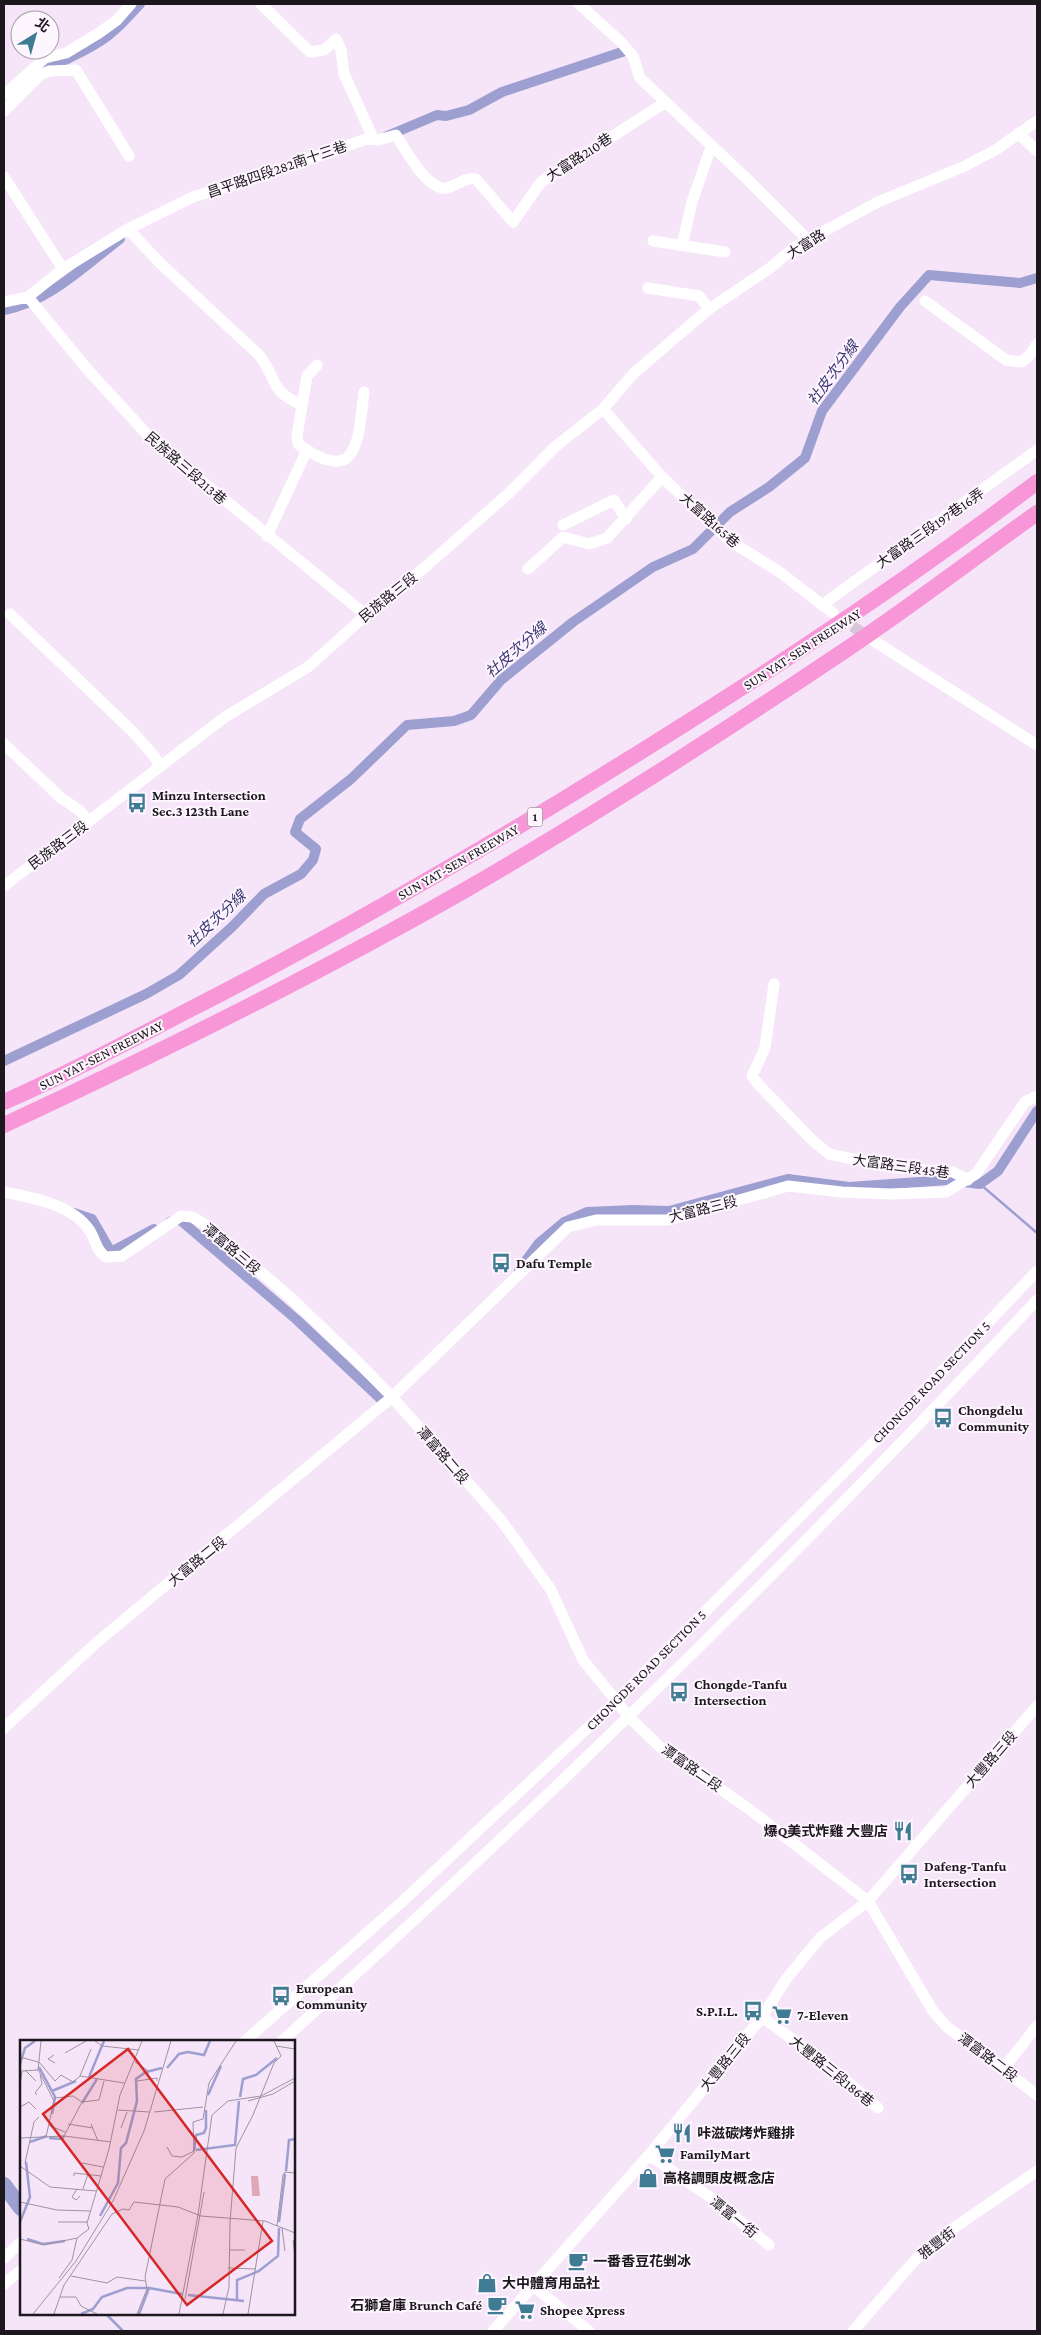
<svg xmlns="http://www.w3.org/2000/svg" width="1041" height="2335" viewBox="0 0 1041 2335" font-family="'Crimson Pro','Noto Sans TC',serif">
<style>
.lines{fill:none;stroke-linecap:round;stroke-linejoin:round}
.stream{stroke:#9d9fd1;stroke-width:2.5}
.canal{stroke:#9d9fd1;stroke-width:10}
.river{stroke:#9d9fd1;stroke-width:16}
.minor-tunnel{stroke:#d5c6d8;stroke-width:11;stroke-dasharray:11 5.5;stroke-linecap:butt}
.minor{stroke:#fff;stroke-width:11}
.highway{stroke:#f797d8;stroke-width:16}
.labels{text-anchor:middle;stroke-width:4;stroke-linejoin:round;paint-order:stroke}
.shield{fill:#fdf6fe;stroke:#605960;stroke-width:1}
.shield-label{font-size:12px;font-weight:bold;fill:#1c161d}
.street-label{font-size:14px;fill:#1c161d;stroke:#fdf6fe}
.poi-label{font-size:14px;font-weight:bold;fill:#1c161d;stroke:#fdf6fe;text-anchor:start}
.water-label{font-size:15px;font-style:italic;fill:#3a3774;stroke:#fdf6fe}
.inset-river{fill:none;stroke:#9d9fd1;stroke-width:2.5}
.inset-road{fill:none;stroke:#9f92a1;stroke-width:1}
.view{fill:#d62828;fill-opacity:0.15;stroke:#d62828;stroke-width:2.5}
.inset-edge{fill:none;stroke:#1c161d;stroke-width:2.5}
</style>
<rect width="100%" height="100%" fill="#f6e5f9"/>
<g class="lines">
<path class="stream" d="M 980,1184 L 1037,1233
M 106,2314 L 123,2331"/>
<path class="canal" d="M 37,71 C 47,63 58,64 69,58 C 105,41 114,33 140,4
M 387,136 L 437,115 L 446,116 L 469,110 L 502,92 L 625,51
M 4,310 C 49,302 84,266 120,239
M 4,1061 L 146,994 L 179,975 L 233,926 L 264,894 L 301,874 L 313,860 L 316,849 L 295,832 L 300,819 L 351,779 L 407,725 L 454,721 L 471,715 L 501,680 L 573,622 L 653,567 L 693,549 L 730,512 L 769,487 L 805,458 L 822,411 L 900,307 L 929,275 L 1020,283 L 1037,278
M 74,1213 L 92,1219 L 111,1252 L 154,1229
M 170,1222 L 179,1219 L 297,1320 L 385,1403 L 390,1398
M 519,1270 L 539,1243 L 564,1222 L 587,1212 L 633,1210 L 669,1211 L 788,1179 L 849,1187 L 948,1180 L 980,1184 L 998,1171 L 1037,1111"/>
<path class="river" d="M 4,2185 L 21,2208"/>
<path class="minor-tunnel" d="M 839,617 L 871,639"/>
<path class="minor" d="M 261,4 L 310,52 L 324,50 L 336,39 L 341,50 L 344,74 L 373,138
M 579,4 L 621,42 L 633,56 L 640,78 L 746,178 L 808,240
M 4,95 L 45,58 L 66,53 L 99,33 L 117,20 L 131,4
M 4,111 L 40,75 L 49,71 L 76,70 L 129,156
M 1018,133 L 1037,151
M 4,177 L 63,269
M 128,229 L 160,263 L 259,355 C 278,379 268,390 302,405
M 653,241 L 725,252
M 682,245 L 692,202 L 711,147
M 648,288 L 699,296 L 709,309
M 28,297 L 87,369 L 155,443 L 366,615
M 925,301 L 1006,360 L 1021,362 L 1029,356 L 1037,344
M 4,302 L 28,297 L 63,269 L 128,229 L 193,197 L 268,174 L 366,139 L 378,140 L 396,135 C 405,149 428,192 447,188 C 458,185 465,177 476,179 L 513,222 L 541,182 L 666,102
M 317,365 L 307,376 L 297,436 L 298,444 C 359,488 358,440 364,392
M 603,409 L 662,477 L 730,541 L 781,573 L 833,613
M 563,525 L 614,500 L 626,519
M 267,536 L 307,450
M 528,569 L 563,537 L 589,544 L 607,538 L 662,477
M 822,605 L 1037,450
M 10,614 L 133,732 L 154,756 L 160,767
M 874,641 L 1037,745
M 4,744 L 60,797 L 80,811 L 89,822
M 4,886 L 225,717 L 308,667 L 366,615 L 423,569 L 508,494 L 556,446 L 603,409 L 634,373 L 709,309 L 770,268 L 795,247 L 878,202 L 965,166 L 997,149 L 1037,121
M 774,984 L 765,1048 L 752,1076 L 759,1085 L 811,1139 L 829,1154 L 895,1168 L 953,1172 L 968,1180
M 4,1192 C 31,1197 74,1205 90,1231 C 96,1241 96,1250 106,1257 L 122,1256 L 181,1216 L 192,1217 L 206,1225 L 291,1298 L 358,1362 L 392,1397 L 501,1520 L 551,1590 L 583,1660 L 630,1718 L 660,1747 L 749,1809 L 868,1901 L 933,2011 L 947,2027 L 1037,2095
M 4,1728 L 95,1644 L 392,1397 L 568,1227 L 596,1220 L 669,1220 L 788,1186 L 842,1192 L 890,1194 L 946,1192 L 976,1174 L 1025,1102 L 1037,1096
M 762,2017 L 824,2062 L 878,2108
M 245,2041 L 403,1901 L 615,1702 L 892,1424 L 1037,1271
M 282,2041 C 544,1805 796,1557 1037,1300
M 1003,2069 L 1037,2026
M 649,2155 L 713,2199 L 769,2245
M 4,2258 L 21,2242
M 4,2284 L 21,2270
M 532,2285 L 589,2331
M 493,2331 L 649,2155 L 762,2017 L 787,1978 L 820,1938 L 868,1901 L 1037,1706
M 853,2331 L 916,2259 L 945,2234 L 1037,2171"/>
<path class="highway" d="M 4,1102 C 65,1075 124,1044 183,1013 C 313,947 439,875 564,799 C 726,700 886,597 1037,482
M 4,1125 C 161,1052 316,975 467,889 C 598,813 725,731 850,647 C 914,604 975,557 1037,513"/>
</g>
<defs>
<symbol id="bus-bare" viewBox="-9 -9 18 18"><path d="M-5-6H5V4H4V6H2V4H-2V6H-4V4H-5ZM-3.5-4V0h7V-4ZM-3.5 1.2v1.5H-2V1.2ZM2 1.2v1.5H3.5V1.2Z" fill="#3f7b92" stroke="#fdf6fe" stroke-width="2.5" paint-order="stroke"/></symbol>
<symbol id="restaurant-bare" viewBox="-9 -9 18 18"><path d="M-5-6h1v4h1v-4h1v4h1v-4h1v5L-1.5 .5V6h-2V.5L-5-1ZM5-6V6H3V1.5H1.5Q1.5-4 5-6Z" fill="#3f7b92" stroke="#fdf6fe" stroke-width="2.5" paint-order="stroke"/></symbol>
<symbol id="supermarket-bare" viewBox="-9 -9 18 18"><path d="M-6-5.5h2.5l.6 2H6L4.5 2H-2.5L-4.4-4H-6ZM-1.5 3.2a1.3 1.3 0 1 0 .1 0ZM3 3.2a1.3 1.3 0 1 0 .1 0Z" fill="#3f7b92" stroke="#fdf6fe" stroke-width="2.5" paint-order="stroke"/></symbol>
<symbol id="shop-bare" viewBox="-9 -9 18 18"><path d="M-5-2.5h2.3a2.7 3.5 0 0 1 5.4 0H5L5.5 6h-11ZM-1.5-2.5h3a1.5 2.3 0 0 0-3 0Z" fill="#3f7b92" stroke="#fdf6fe" stroke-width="2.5" paint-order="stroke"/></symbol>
<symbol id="cafe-bare" viewBox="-9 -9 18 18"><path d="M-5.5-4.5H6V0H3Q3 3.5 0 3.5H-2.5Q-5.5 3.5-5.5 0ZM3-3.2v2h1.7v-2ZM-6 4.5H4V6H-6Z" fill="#3f7b92" stroke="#fdf6fe" stroke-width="2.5" paint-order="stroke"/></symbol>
</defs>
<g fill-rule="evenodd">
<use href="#bus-bare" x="123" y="789" width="28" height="28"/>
<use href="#bus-bare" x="487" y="1249" width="28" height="28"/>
<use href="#bus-bare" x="929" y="1404" width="28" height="28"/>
<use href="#bus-bare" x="665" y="1678" width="28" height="28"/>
<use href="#restaurant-bare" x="889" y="1817" width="28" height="28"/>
<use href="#bus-bare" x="895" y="1860" width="28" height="28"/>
<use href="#bus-bare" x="267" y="1982" width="28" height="28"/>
<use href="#bus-bare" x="739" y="1997" width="28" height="28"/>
<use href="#supermarket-bare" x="768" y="2001" width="28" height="28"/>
<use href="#restaurant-bare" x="668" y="2119" width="28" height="28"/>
<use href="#supermarket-bare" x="651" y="2140" width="28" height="28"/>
<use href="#shop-bare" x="634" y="2164" width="28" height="28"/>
<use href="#cafe-bare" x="564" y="2247" width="28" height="28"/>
<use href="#shop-bare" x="473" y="2269" width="28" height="28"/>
<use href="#cafe-bare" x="483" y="2291" width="28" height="28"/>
<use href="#supermarket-bare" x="511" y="2296" width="28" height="28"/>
</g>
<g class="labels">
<rect class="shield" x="527.5" y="807.5" width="15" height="19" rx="4"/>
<g class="shield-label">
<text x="535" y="821">1</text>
</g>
<g class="street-label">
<text transform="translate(579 157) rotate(-33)" y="5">大富路210巷</text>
<text transform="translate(277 169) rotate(-19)" y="5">昌平路四段282南十三巷</text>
<text transform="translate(806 244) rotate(-32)" y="5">大富路</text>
<text transform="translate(186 468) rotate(41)" y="5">民族路三段213巷</text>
<text transform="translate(710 520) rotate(42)" y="5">大富路165巷</text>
<text transform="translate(930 528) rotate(-35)" y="5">大富路三段197巷16弄</text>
<text transform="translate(388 597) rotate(-39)" y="5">民族路三段</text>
<text transform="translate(802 649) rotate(-33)" y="5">SUN YAT-SEN FREEWAY</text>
<text transform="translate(58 845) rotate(-37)" y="5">民族路三段</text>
<text transform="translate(458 862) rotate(-30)" y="5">SUN YAT-SEN FREEWAY</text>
<text transform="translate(101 1055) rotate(-27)" y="5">SUN YAT-SEN FREEWAY</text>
<text transform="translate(901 1166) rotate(8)" y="5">大富路三段45巷</text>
<text transform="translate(703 1209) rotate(-14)" y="5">大富路三段</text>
<text transform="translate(232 1249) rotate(40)" y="5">潭富路三段</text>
<text transform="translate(931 1382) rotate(-46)" y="5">CHONGDE ROAD SECTION 5</text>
<text transform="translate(443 1455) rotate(49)" y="5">潭富路二段</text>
<text transform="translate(197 1561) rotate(-39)" y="5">大富路二段</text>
<text transform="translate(646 1670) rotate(-45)" y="5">CHONGDE ROAD SECTION 5</text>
<text transform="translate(991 1759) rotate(-49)" y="5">大豐路三段</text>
<text transform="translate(692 1768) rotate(35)" y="5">潭富路二段</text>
<text transform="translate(988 2057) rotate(37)" y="5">潭富路二段</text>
<text transform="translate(725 2062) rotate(-51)" y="5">大豐路三段</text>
<text transform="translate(832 2071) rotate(39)" y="5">大豐路三段186巷</text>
<text transform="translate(734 2217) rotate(39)" y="5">潭富一街</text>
<text transform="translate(937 2243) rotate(-38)" y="5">雅豐街</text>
</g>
<g class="poi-label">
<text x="152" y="800">Minzu Intersection<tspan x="152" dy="16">Sec.3 123th Lane</tspan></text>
<text x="516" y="1268">Dafu Temple</text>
<text x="958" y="1415">Chongdelu<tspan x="958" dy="16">Community</tspan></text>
<text x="694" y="1689">Chongde-Tanfu<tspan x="694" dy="16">Intersection</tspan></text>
<text x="888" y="1836" text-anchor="end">爆Q美式炸雞 大豐店</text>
<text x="924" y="1871">Dafeng-Tanfu<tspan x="924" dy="16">Intersection</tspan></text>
<text x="296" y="1993">European<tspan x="296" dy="16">Community</tspan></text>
<text x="738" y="2016" text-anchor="end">S.P.I.L.</text>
<text x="797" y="2020">7-Eleven</text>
<text x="697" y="2138">咔滋碳烤炸雞排</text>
<text x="680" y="2159">FamilyMart</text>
<text x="663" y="2183">高格調頭皮概念店</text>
<text x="593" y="2266">一番香豆花剉冰</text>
<text x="502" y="2288">大中體育用品社</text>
<text x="482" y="2310" text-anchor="end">石獅倉庫 Brunch Café</text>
<text x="540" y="2315">Shopee Xpress</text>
</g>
<g class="water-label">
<text transform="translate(833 373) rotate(-54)" y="5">社皮次分線</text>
<text transform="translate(516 650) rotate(-41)" y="5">社皮次分線</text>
<text transform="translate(216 919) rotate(-43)" y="5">社皮次分線</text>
</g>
</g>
<g transform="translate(20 2040)">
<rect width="275" height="275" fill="#f6e5f9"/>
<path d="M 231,136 L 238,136 L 240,156 L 232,156 Z" fill="#dea8b8"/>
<path class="inset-river" d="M 0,24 L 5,8 L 15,1M 19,27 L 35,57 L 32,74M 147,28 L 159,14 L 168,12 L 184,15 L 190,1M 69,37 L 84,1M 32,51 L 56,41M 188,55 L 201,26M 220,57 L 223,39 L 236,35 L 257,18M 62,63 L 77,39M 29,98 L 42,99 L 44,96M 10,102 L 27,96M 176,110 L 215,105 L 219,61M 174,111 L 176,95 L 184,93 L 186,88 L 186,70M 266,131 L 269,100 L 275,99M 80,176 L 98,143 L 101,108 L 106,103 L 117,61 L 116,39 L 126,32 L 142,28M 0,182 L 10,157 L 6,122M 259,182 L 265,134M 7,199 L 23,204 L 45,201M 168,255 L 224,261M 217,261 L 217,240 L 239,231 L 258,216 L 259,188M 61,274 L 73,269 L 82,257 L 107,248 L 129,248M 119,274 L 129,248 L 162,254"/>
<path class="inset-road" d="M 75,1 L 82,6 L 119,10M 256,6 L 275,9M 45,13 L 66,1M 34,15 L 28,19 L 35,23M 0,17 L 18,22M 19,22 L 35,41 L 41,35 L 53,42 L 60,36 L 71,9M 115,22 L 127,30 L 129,38M 18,29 L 34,61 L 26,97M 5,30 L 16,41M 60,36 L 104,43M 117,41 L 137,38 L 137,41M 0,46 L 2,31 L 18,30 L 21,1M 17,55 L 15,53 L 22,44 L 20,34M 35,58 L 53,56 L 62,62 L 79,60 L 84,41M 228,61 L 253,54 L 275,41M 0,67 L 9,62 L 16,69M 98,70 L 129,72M 134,72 L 183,67M 30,83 L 30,86 L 45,92M 48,84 L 73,88M 71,84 L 78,101M 101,88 L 107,72M 44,96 L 91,102M 44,96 L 62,62M 0,98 L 44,96M 147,107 L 152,116 L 162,117 L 174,111M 5,123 L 14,82 L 19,77M 62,123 L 83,127M 0,126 L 30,147 L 76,151M 54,136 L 54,133 L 81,136M 57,149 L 52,157 L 56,160 L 60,156M 63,149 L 68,134M 0,162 L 37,170 L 70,171M 38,182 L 67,182M 257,186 L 263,135 L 265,132 L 275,133M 262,188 L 265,211M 69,189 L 67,183 L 89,109 L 100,55 L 122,1M 0,199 L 24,205 L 57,198M 273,200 L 275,215M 209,210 L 225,210M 208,228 L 236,229M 51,236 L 87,243 L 97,237 L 125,241M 39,238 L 52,220 L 57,198 L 69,189M 40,257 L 56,257 L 61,266 L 77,274M 165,259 L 184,152M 13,274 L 56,221 L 93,161 L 124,91 L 151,1M 34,274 L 44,245 L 92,174 L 103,169 L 109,170 L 114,162 L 158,167 L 181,176 L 245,181 L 275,193M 117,274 L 127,249 L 125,237 L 145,139 L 174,113 L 173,82 L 183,79 L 189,43 L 216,1M 159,274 L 178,175 L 192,75 L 208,61 L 241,56 L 275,38M 203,274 L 209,247 L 210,182 L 216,108 L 233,75 L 254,23 L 261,16 L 254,1M 228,274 L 243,181"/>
<path class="view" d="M 108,9 L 252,201 L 167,265 L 23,74 Z"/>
<rect width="275" height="275" class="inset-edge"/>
</g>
<rect width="1041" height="2335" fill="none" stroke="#1c161d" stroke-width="10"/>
<g transform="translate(35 35) rotate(37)"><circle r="24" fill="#fdf6fe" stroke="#a39ca4"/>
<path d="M0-4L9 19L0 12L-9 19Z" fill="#3f7b92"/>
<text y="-8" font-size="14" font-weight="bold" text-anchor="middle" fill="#1c161d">北</text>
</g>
</svg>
